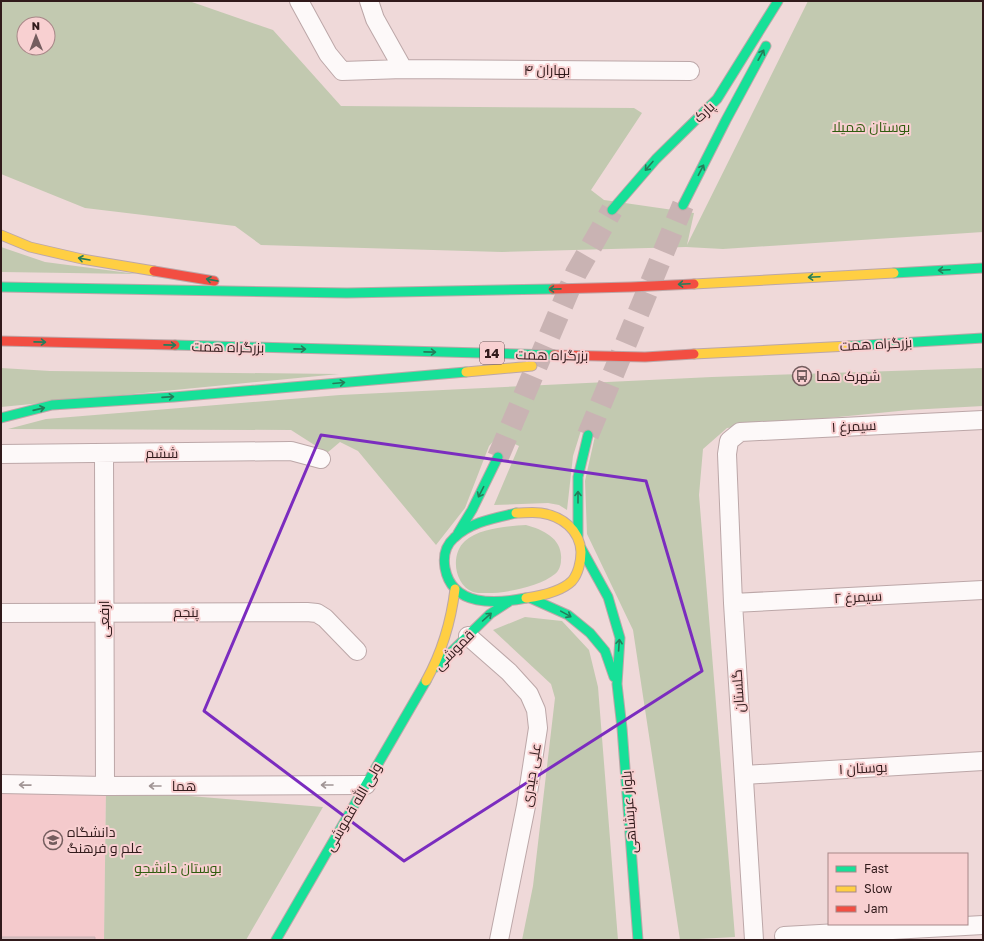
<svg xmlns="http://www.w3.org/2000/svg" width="984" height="941" viewBox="0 0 984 941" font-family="'Golos Text',Cairo,sans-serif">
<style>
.built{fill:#f4cacc}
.green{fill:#c2c9b0;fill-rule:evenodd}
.building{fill:#d6bfc0;stroke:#cbb5b6}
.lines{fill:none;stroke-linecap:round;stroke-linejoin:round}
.secondary-tunnel{stroke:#c9b3b3;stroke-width:22;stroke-dasharray:22 11;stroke-linecap:butt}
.street-casing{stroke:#bca7a8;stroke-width:20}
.fast-casing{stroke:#bca7a8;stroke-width:11}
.slow-casing{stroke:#bca7a8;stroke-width:11}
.jam-casing{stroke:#bca7a8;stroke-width:11}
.street{stroke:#fdf9f9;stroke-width:18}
.fast{stroke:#16e098;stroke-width:9}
.slow{stroke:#ffcf43;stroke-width:9}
.jam{stroke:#f24e42;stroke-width:9}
.oneway{stroke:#247d5a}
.oneway2{stroke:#a19595}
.marked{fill:none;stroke:#7b2cbf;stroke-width:3;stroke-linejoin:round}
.labels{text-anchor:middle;stroke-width:4;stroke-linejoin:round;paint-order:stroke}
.shield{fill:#f8d0d1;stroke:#6d5152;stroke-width:1}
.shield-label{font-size:13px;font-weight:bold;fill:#311a1b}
.street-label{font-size:14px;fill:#311a1b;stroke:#f8d0d1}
.park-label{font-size:14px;fill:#2f5c0e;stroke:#f8d0d1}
.poi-label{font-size:14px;fill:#311a1b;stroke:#f8d0d1;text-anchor:start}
</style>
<rect width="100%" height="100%" fill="#efd9d9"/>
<path class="built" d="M 1,789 L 106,789 L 104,940 L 1,940 Z"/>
<path class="green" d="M 1,1 L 189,1 L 273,30 L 341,106 L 634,108 L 642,113 L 591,190 L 604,200 L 694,213 L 687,245 L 808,1 L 983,1 L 983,232 L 723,249 L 686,247 L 502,252 L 261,245 L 235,226 L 85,208 L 1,174 ZM 24,24 L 48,24 L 48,48 L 24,48 Z
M 1,247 L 45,262 L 137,274 L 1,272 Z
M 1,368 L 50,371 L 339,374 L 1,407 Z
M 983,368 L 983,406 L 909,410 L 727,428 L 703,449 L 699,495 L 735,937 L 680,940 L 633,630 L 587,534 L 585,481 L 595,436 L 584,421 L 573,456 L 567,510 L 559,505 L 548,503 L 494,505 L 519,446 L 498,436 L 489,446 L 465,508 L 436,545 L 358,451 L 340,442 L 327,453 L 291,430 L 8,429 L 46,419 L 340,395 L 712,377 Z
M 526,525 C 544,530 563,539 561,560 C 561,565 559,571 555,574 C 539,587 503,594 483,593 C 480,593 476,593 473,592 C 454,585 450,554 465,541 C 479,528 508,526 526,525 Z
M 525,617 L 562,621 L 589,650 L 598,687 L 618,940 L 522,940 L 533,886 L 555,698 L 551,684 L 493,630 Z
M 106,789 L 323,807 L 246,940 L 104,940 Z"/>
<path class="building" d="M 1,937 L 95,937 L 95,940 L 1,940 Z"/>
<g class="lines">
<path class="secondary-tunnel" d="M 588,435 L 683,205
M 498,457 L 576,273 L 612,210"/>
<defs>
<path id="street" d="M 299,1 L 328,54 L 342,71 L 403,69 L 690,71
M 369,1 L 375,19 L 403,69
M 104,453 L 105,786
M 1,454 L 291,451 L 321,459
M 733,603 L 983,590
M 1,613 L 307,612 L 317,613 L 325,618 L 357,651
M 468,636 L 509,672 L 529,694 L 536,710 L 538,728 L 526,806 L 499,940
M 744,775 L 983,761
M 1,784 L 105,786 L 366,785
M 784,936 L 983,925
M 754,940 L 733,603 L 727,454 L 729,441 L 740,432 L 983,420"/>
<path id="fast" d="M 683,205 L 726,120 L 766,46
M 612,210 L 656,159 L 717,99 L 778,1
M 894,273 L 983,268
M 1,287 L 347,293 L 553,289
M 175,345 L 554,355
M 849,346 L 983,338
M 1,418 L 52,405 L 174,397 L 466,372
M 516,513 C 495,518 470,522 454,538 C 445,546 443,556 445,568 C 452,607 496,604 526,598
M 458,533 L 472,510 L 498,457
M 578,536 L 578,477 L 588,435
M 581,548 L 608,597 L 620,638 L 617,684 L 622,728 L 638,940
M 530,598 L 568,615 L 590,633 L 605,651 L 614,677
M 436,667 L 490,614 L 510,601
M 276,940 L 426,681"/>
<path id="slow" d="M 1,235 L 30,247 L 82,259 L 154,271
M 694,284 L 894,273
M 694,354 L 849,346
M 466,372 L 532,366
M 516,513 C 524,513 533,512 541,513 C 562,516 580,530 581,552 C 581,562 578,574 572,581 C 561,592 540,596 526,598
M 426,681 C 442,652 451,622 455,589"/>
<path id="jam" d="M 154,271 L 214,281
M 553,289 L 631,287 L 694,284
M 1,341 L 175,345
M 554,355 L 645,357 L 694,354"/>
</defs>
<use href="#street" class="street-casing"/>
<use href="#fast" class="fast-casing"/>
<use href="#slow" class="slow-casing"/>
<use href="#jam" class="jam-casing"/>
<use href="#street" class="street"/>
<use href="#fast" class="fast"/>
<use href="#slow" class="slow"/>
<use href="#jam" class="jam"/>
</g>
<defs><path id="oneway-shaft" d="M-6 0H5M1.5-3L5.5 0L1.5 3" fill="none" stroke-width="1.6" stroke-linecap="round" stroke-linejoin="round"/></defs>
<g class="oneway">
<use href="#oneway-shaft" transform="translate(761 55) rotate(-61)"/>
<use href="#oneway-shaft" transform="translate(649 166) rotate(131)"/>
<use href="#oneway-shaft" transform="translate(701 170) rotate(-63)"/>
<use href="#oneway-shaft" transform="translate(84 259) rotate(-170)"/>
<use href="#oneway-shaft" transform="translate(944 270) rotate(177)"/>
<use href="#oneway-shaft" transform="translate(814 277) rotate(177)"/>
<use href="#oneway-shaft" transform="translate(212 280) rotate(-170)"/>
<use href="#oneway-shaft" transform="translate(684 284) rotate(177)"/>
<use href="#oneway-shaft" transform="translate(555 289) rotate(179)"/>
<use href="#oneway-shaft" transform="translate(40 342) rotate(1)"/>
<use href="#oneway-shaft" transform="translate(170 345) rotate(1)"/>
<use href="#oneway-shaft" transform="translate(300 349) rotate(1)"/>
<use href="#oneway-shaft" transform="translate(430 352) rotate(1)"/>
<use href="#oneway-shaft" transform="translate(339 383) rotate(-5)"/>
<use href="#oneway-shaft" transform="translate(168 397) rotate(-4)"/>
<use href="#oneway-shaft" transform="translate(39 409) rotate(-13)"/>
<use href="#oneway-shaft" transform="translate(481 492) rotate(117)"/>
<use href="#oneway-shaft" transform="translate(578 497) rotate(-90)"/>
<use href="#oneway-shaft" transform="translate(566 614) rotate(29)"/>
<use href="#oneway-shaft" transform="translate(487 617) rotate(-42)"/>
<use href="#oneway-shaft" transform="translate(619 645) rotate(-86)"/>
</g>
<g class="oneway2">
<use href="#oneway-shaft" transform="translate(25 785) rotate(-179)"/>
<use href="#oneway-shaft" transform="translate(327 785) rotate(180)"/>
<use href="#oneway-shaft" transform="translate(155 786) rotate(180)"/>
</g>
<path class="marked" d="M 321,435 L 646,481 L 702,671 L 404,861 L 204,711 Z"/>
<defs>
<symbol id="bus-ring" viewBox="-11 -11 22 22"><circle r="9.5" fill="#f8d0d1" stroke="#745d5e" stroke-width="1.5"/><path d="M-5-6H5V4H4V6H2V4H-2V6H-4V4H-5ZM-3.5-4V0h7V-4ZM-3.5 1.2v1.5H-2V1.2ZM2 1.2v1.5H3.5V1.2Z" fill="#745d5e"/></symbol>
<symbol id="university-ring" viewBox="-11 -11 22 22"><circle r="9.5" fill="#f8d0d1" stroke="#745d5e" stroke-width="1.5"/><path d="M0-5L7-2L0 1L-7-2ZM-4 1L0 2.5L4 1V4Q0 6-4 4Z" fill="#745d5e"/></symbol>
</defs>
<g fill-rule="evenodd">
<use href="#bus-ring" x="791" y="365" width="22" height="22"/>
<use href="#university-ring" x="42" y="829" width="22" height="22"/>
</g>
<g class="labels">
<rect class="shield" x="480" y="342" width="24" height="22" rx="3"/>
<g class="shield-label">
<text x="492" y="358">14</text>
</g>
<g class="street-label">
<text x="547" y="75">بهاران ۴</text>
<text transform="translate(704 112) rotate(-44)" y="5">پارک</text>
<text transform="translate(876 344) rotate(-3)" y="5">بزرگراه همت</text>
<text transform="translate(228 347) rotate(1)" y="5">بزرگراه همت</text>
<text transform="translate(552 355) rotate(1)" y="5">بزرگراه همت</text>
<text transform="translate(854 426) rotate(-3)" y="5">سیمرغ ۱</text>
<text x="162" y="458">ششم</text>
<text transform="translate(858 597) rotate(-3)" y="5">سیمرغ ۲</text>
<text x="186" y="617">پنجم</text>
<text transform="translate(104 619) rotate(-90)" y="5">ارفعی</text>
<text transform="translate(454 650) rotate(-45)" y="5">قموشی</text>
<text transform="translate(738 691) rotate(-94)" y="5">گلستان</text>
<text transform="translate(863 768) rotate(-3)" y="5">بوستان ۱</text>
<text transform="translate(531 775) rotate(-81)" y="5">علی حیدری</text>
<text x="184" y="791">هما</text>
<text transform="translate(353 807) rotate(-60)" y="5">ولی الله قموشی</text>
<text transform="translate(629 812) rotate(-94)" y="5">بلوار عربشاهی</text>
</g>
<g class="park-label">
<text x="871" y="132">بوستان همیلا</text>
<text x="178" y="873">بوستان دانشجو</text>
</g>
<g class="poi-label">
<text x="816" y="381">شهرک هما</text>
<text x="67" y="837">دانشگاه<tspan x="67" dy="16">علم و فرهنگ</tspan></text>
</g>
</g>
<rect width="984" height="941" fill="none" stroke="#311a1b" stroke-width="4"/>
<rect x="828" y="853" width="140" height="72" fill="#f8d0d1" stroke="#a88788"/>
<rect x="836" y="866" width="20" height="6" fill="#16e098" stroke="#a88788"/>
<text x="864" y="873" font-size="12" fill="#311a1b">Fast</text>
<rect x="836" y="886" width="20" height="6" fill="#ffcf43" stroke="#a88788"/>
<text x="864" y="893" font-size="12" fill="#311a1b">Slow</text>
<rect x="836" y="906" width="20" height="6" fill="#f24e42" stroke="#a88788"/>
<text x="864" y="913" font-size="12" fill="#311a1b">Jam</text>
<g transform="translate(36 36) rotate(359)"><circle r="19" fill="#f8d0d1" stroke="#a88788"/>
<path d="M0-3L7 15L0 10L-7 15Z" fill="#745d5e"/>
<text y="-6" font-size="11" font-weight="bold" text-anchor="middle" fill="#311a1b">N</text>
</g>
</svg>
